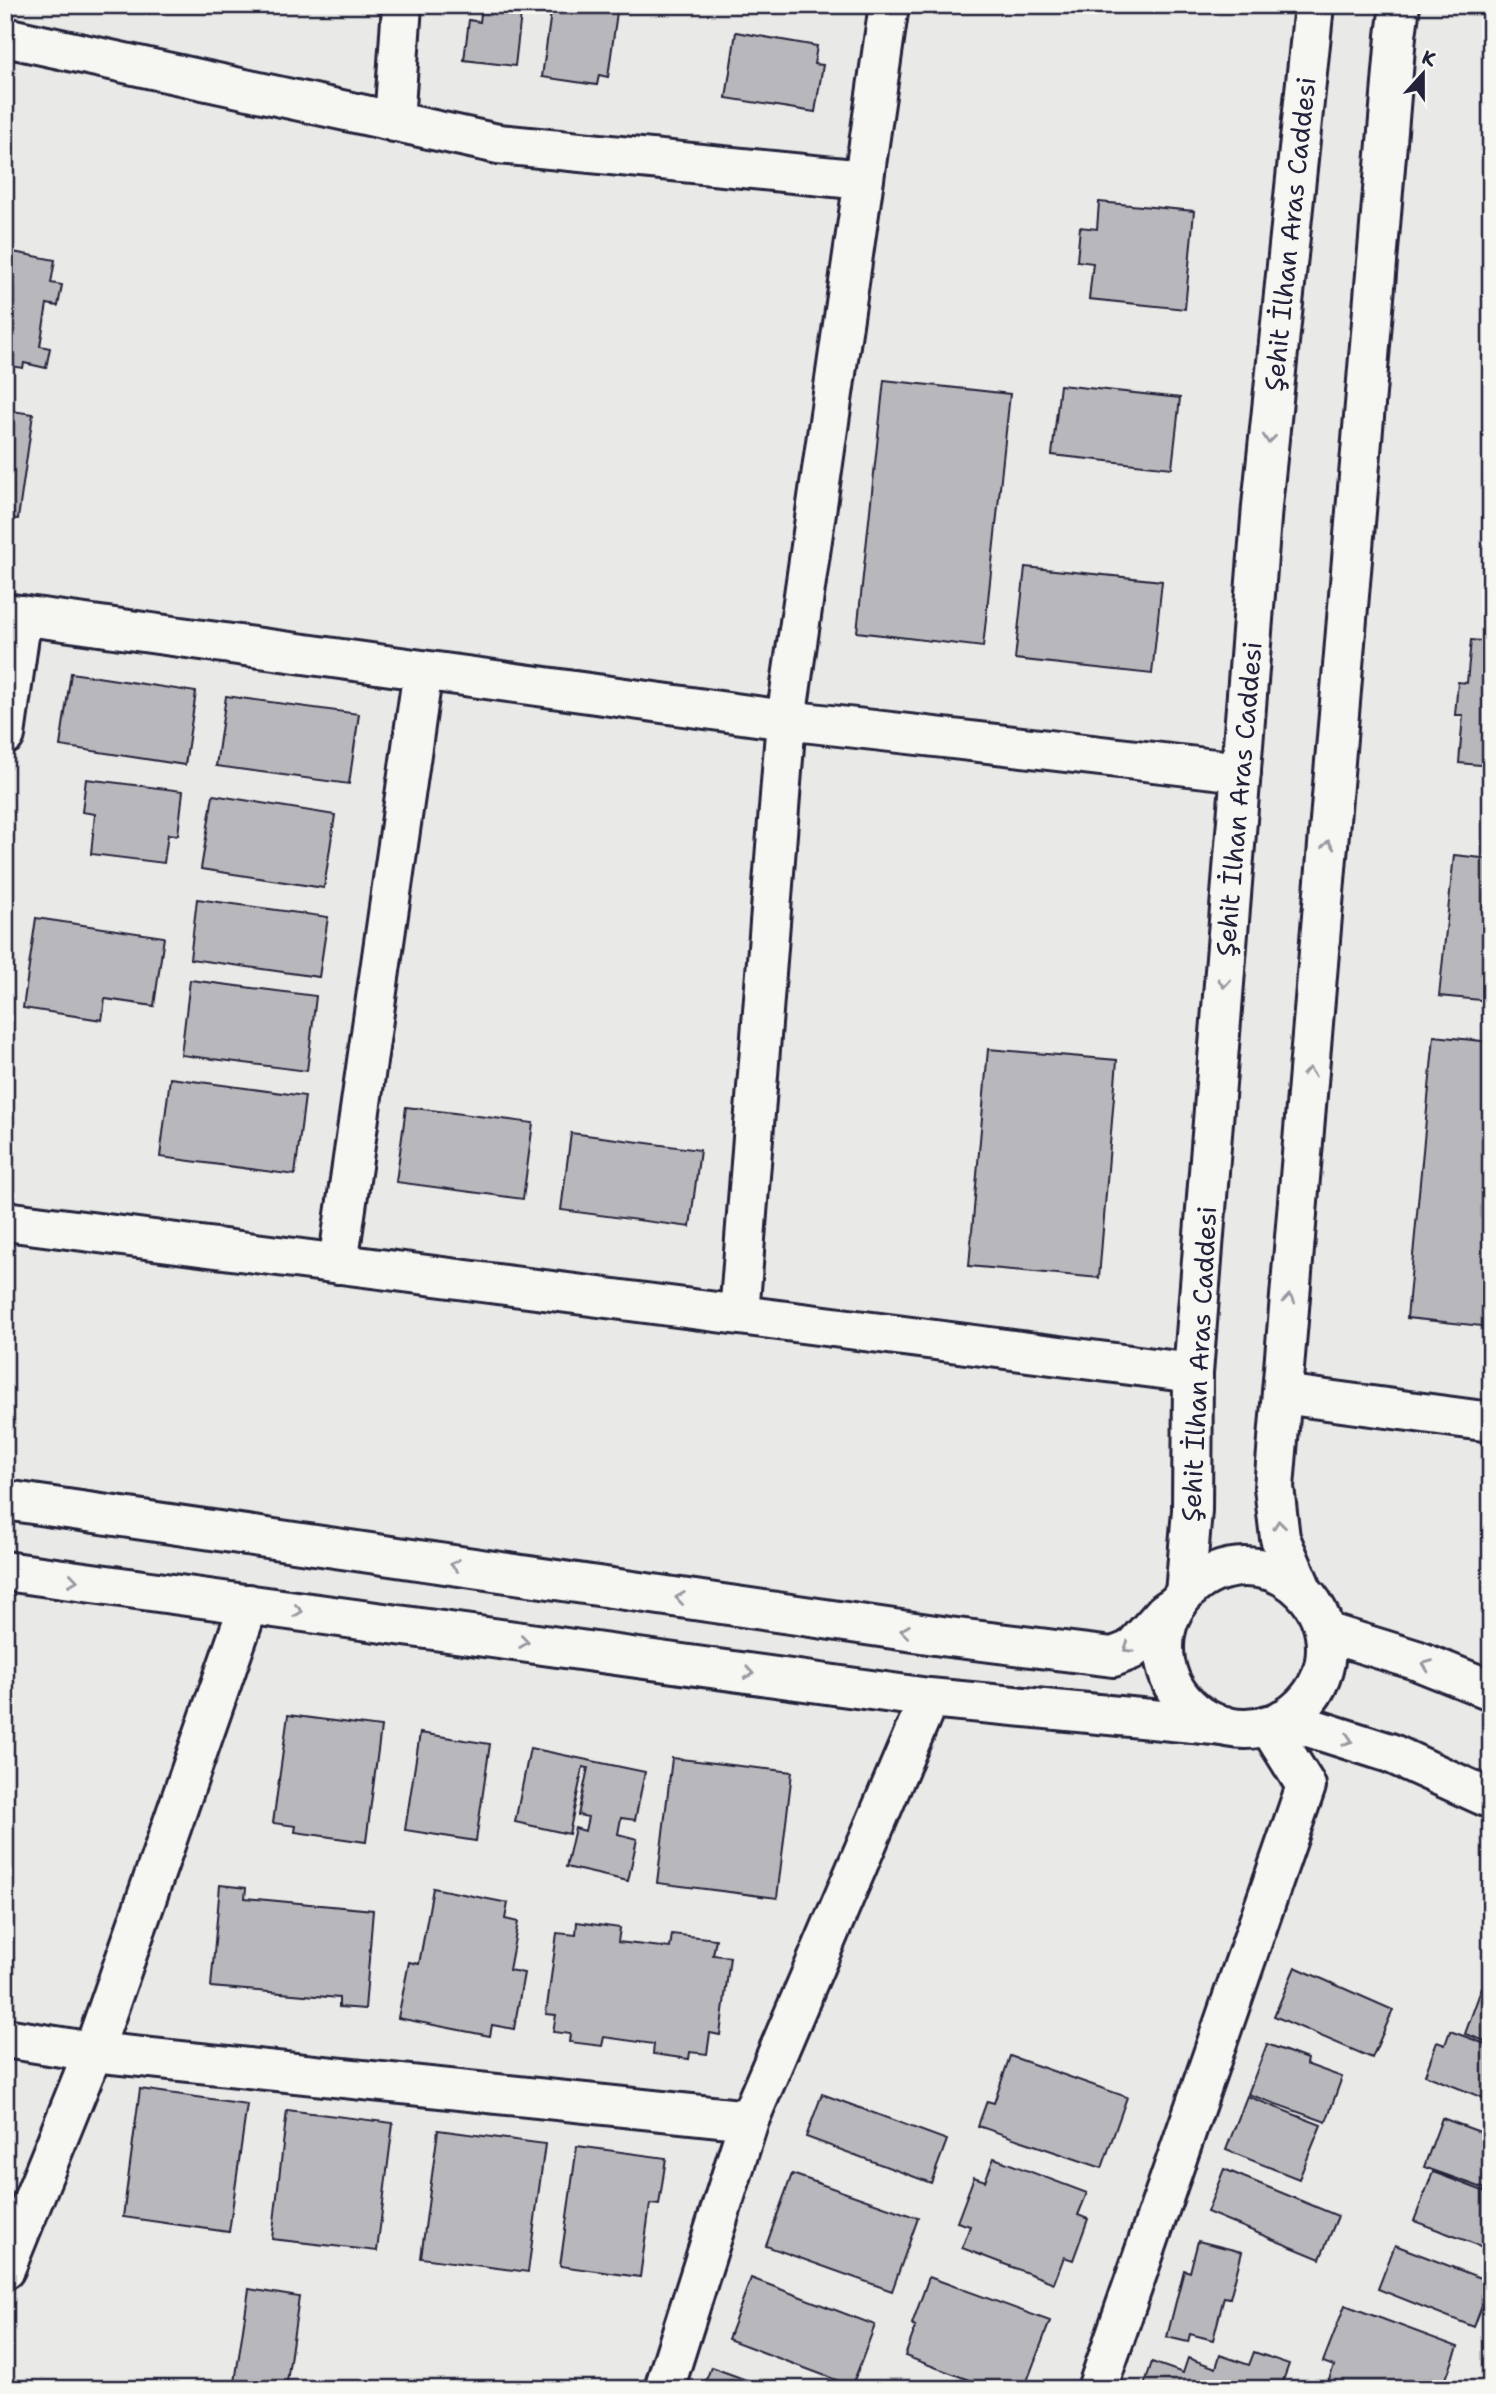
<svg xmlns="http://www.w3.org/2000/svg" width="1496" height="2394" viewBox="0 0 1496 2394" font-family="'Shantell Sans',sans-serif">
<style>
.building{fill:#b8b8bc;stroke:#22223b;stroke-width:2}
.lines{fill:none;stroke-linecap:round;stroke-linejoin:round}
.minor-casing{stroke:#22223b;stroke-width:44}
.secondary-casing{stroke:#22223b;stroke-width:44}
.minor{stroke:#f6f6f2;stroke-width:38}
.secondary{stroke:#f6f6f2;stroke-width:38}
.oneway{stroke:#9797a0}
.labels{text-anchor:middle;stroke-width:5;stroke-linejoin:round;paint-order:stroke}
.street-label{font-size:26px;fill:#22223b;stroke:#f6f6f2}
</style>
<rect width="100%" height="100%" fill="#e9e9e7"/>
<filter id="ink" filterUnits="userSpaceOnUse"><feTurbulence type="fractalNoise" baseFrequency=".0143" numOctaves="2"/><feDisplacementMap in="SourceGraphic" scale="14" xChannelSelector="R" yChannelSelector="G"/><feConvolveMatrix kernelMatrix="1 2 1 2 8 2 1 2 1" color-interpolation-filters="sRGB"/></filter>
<g filter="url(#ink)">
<path class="building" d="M 482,5 L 522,5 L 515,66 L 464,60 L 469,20 L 480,22 Z
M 552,5 L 618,5 L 608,77 L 599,75 L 597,85 L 542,77 Z
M 736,32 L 817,46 L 814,64 L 823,65 L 815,112 L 726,98 Z
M 1099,202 L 1194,211 L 1185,309 L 1089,299 L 1093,263 L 1077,261 L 1080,227 L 1097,229 Z
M 8,251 L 55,260 L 51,283 L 62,285 L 58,306 L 47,304 L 40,346 L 50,348 L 46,368 L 24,363 L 23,368 L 5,365 L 5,260 Z
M 884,380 L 1010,394 L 983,647 L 857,632 Z
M 1060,385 L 1180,398 L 1172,468 L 1052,455 Z
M 5,410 L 33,414 L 18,519 L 5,518 Z
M 1491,445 L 1491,520 L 1483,519 Z
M 1025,567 L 1162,581 L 1152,674 L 1015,659 Z
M 1471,640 L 1491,642 L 1491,766 L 1459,763 L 1463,715 L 1455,715 L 1458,682 L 1467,683 Z
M 71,673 L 196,692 L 185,765 L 60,746 Z
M 226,696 L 359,714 L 349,784 L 216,766 Z
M 86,779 L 183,791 L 178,835 L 168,834 L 164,863 L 91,854 L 95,814 L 82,812 Z
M 213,795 L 335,815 L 324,888 L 201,869 Z
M 1454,855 L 1491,859 L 1491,1001 L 1439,996 Z
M 197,899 L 328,917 L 319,977 L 190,959 Z
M 36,918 L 164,937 L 154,1006 L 105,999 L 102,1020 L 23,1008 Z
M 190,980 L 316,996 L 307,1071 L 181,1055 Z
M 1434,1036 L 1491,1042 L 1491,1327 L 1407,1318 Z
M 988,1049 L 1117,1060 L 1099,1278 L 969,1266 Z
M 170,1078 L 305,1096 L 295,1175 L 160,1157 Z
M 406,1107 L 533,1123 L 523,1199 L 396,1182 Z
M 571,1133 L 700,1150 L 690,1227 L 561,1210 Z
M 288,1715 L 381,1727 L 366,1842 L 295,1832 L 296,1826 L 273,1823 Z
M 420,1733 L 490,1744 L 476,1841 L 405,1830 Z
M 530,1748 L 645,1772 L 635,1820 L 621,1818 L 618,1834 L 637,1839 L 628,1881 L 566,1867 L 575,1828 L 585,1831 L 588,1817 L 578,1815 L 588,1768 L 583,1767 L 569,1834 L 515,1822 Z
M 672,1758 L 792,1772 L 777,1898 L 657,1883 Z
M 220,1885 L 246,1888 L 245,1898 L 373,1910 L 365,2009 L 339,2007 L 339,1998 L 211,1987 Z
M 433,1888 L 508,1903 L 505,1919 L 518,1922 L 509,1970 L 524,1973 L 514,2029 L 492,2025 L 490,2036 L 398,2018 L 409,1962 L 419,1964 Z
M 577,1922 L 620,1928 L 618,1942 L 670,1948 L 672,1934 L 716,1939 L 713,1955 L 730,1957 L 720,2035 L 710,2033 L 707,2054 L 690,2052 L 689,2059 L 653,2054 L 654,2044 L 604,2037 L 602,2046 L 569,2042 L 570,2034 L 553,2032 L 556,2015 L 546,2014 L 557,1933 L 576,1935 Z
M 1295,1967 L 1393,2010 L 1372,2058 L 1274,2016 Z
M 1482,1987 L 1491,1991 L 1491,2043 L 1465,2034 Z
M 1450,2031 L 1491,2046 L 1491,2101 L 1425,2075 L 1437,2042 L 1445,2045 Z
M 1267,2044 L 1307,2059 L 1306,2064 L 1342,2077 L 1326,2122 L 1248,2094 Z
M 1010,2056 L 1127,2097 L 1102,2168 L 978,2126 L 987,2101 L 994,2103 Z
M 140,2089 L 247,2104 L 229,2232 L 123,2217 Z
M 822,2094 L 947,2140 L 931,2183 L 806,2137 Z
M 1247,2096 L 1321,2125 L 1299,2179 L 1226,2150 Z
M 287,2110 L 393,2123 L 377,2251 L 272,2239 Z
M 1442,2118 L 1491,2136 L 1491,2191 L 1424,2167 Z
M 438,2130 L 545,2144 L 528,2272 L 421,2258 Z
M 577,2146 L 666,2158 L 659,2205 L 650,2204 L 640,2277 L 560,2266 Z
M 994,2158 L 1087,2193 L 1078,2215 L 1088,2219 L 1073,2260 L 1064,2257 L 1054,2283 L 962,2248 L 970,2226 L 957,2222 L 974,2177 L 985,2181 Z
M 1224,2169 L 1338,2216 L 1320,2259 L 1207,2212 Z
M 1433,2172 L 1491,2194 L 1491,2250 L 1414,2221 Z
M 792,2174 L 918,2218 L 892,2291 L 766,2246 Z
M 1198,2241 L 1242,2252 L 1230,2298 L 1224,2297 L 1213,2340 L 1190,2334 L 1188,2342 L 1167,2337 L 1184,2270 L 1190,2272 Z
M 1395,2245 L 1491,2282 L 1474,2327 L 1378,2289 Z
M 929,2277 L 1050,2321 L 1024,2389 L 993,2389 L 905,2356 L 916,2326 L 912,2324 Z
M 751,2278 L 875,2325 L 852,2386 L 728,2339 Z
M 249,2289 L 299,2297 L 286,2389 L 234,2389 Z
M 1345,2305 L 1458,2347 L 1442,2389 L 1325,2389 L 1334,2366 L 1323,2362 Z
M 1254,2352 L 1289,2364 L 1280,2389 L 1143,2389 L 1152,2362 L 1183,2373 L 1188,2358 L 1216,2368 L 1220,2355 L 1249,2365 Z
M 711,2367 L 771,2389 L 703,2389 Z"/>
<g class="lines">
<defs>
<path id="minor" d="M 5,37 L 498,144 L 864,180
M 394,122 L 402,5
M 5,613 L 786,720 L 1241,772
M 5,735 L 22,615
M 5,1221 L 1193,1373
M 338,1264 L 423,670
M 739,1315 L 786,720 L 889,5
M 1282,1394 L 1491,1422
M 5,1500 L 949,1637 L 1113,1657 L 1131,1650 L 1165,1612 L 1178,1603
M 5,1571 L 929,1698 L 1225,1726
M 5,2038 L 93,2052 L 749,2120
M 5,2269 L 93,2052 L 249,1604
M 664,2389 L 749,2120 L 929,1698
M 1097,2389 L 1306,1786 L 1268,1725"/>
<path id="secondary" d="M1164 1648a81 81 0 1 1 162 0a81 81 0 1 1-162 0Z
M 1302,1589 L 1280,1538 L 1274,1487 L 1396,36 L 1400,5
M 1185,1594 L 1192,1510 L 1193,1373 L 1262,506 L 1314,5
M 1325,1632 L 1416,1660 L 1491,1690
M 1283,1719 L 1390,1753 L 1491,1799"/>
</defs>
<use href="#minor" class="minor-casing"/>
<use href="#secondary" class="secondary-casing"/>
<use href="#minor" class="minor"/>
<use href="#secondary" class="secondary"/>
</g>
<defs><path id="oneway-chevron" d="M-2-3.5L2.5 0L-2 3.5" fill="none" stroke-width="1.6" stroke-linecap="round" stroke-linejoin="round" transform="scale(1.75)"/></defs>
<g class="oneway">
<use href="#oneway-chevron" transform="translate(1269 439) rotate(96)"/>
<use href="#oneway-chevron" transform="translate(1328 845) rotate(-85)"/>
<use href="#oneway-chevron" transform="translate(1224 983) rotate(95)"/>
<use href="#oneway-chevron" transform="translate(1309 1072) rotate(-85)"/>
<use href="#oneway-chevron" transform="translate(1289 1299) rotate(-85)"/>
<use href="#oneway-chevron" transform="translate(1279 1525) rotate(-97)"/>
<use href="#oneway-chevron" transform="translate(455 1565) rotate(-172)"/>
<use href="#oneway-chevron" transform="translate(73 1580) rotate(8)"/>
<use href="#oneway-chevron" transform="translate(680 1598) rotate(-172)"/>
<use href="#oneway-chevron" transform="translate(298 1611) rotate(8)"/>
<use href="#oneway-chevron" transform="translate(905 1631) rotate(-172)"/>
<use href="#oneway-chevron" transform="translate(524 1642) rotate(8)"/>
<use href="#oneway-chevron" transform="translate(1128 1648) rotate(147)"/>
<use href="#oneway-chevron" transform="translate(1427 1665) rotate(-158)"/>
<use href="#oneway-chevron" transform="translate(749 1673) rotate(8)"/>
<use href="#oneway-chevron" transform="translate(1348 1740) rotate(18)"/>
</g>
</g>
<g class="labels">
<g class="street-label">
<text transform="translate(1290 234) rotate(-84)" y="9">Şehit İlhan Aras Caddesi</text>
<text transform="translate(1239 799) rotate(-85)" y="9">Şehit İlhan Aras Caddesi</text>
<text transform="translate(1199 1364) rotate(-87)" y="9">Şehit İlhan Aras Caddesi</text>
</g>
</g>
<rect width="1496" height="2394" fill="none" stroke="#f6f6f2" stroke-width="28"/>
<rect x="14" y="14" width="1468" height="2366" fill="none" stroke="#22223b" stroke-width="2.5" filter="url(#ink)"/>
<g transform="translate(1423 74) rotate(21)" stroke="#f6f6f2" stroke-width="5" paint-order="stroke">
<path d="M0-5L12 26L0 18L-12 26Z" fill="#22223b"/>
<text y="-10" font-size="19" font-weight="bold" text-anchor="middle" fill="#22223b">K</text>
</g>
</svg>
